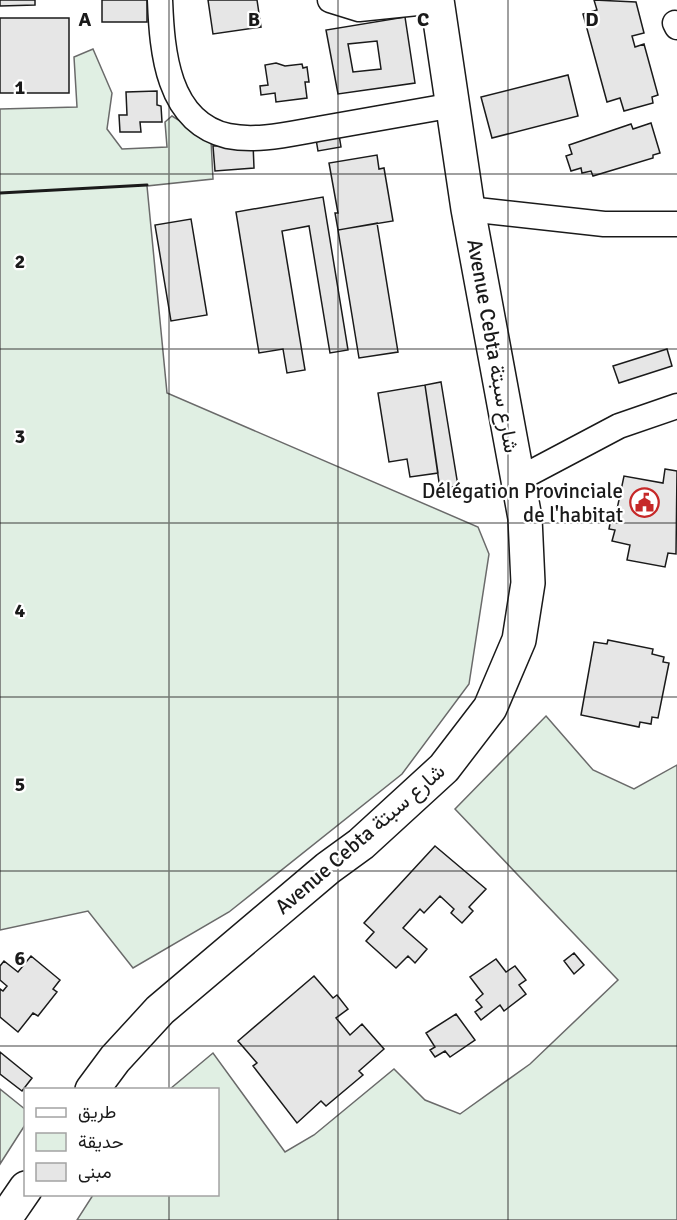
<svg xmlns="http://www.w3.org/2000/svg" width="677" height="1220" viewBox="0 0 677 1220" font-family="Signika,Vazirmatn,sans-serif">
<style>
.green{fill:#e0efe3;stroke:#6a6a6a;stroke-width:1.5}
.building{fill:#e6e6e6;stroke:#1a1a1a;stroke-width:1.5;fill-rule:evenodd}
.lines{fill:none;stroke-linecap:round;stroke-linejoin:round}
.street-casing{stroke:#1a1a1a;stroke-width:27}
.secondary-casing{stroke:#1a1a1a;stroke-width:36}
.street{stroke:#fff;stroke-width:24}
.secondary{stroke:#fff;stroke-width:33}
.wall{stroke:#1a1a1a;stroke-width:3}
.grid{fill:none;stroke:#1a1a1a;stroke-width:1.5;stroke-opacity:0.55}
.labels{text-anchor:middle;stroke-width:4.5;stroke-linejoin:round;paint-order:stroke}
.street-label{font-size:21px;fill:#1a1a1a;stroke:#fff}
.poi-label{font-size:21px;fill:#1a1a1a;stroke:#fff;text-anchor:end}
.grid-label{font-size:20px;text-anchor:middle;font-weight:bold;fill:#1a1a1a;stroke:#fff;stroke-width:4.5;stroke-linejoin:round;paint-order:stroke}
</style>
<rect width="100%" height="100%" fill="#fff"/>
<path class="green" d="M 93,49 L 112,93 L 107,129 L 122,149 L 167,147 L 165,122 L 172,116 L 211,140 L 213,179 L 147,186 L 167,393 L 478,527 L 489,554 L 469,684 L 402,774 L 229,912 L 133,968 L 88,911 L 0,930 L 0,109 L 77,107 L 74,57 Z
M 546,716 L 593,770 L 634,789 L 677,765 L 677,1220 L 77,1220 L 93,1195 L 218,1194 L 218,1090 L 170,1089 L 213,1053 L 285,1152 L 314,1135 L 394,1069 L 425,1100 L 460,1114 L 530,1064 L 618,980 L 455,809 Z
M 0,1089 L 26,1110 L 25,1125 L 0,1164 Z"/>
<path class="building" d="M 0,0 L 35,0 L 35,5 L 0,6 Z
M 102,0 L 147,0 L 147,22 L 102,22 Z
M 208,0 L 257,0 L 261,27 L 213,34 Z
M 594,0 L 636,2 L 644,33 L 632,36 L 635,47 L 644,44 L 658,95 L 652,97 L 653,103 L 624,111 L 620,98 L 607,102 L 583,14 L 597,10 Z
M 405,17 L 415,83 L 338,94 L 326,30 ZM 377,41 L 381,69 L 353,72 L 348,44 Z
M 0,18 L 69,18 L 69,93 L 0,93 Z
M 276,63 L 285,66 L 302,64 L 303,68 L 307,67 L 309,82 L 305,82 L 307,98 L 276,102 L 275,93 L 261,95 L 260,86 L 268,85 L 265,65 Z
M 568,75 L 578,116 L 492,138 L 481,97 Z
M 157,91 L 157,105 L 161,106 L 162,122 L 140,122 L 141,132 L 120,132 L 119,115 L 127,115 L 126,92 Z
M 651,123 L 660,153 L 653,155 L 653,158 L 593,176 L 591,171 L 582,173 L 581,168 L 571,171 L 566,156 L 572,154 L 569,145 L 631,124 L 633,129 Z
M 338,129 L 341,147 L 318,151 L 315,133 Z
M 253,143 L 254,168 L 215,171 L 213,146 Z
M 377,155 L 379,169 L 384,168 L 393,221 L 338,230 L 335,213 L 338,213 L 329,163 Z
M 323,197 L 348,350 L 330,353 L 309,226 L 282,231 L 305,370 L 287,373 L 283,349 L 259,353 L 236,212 Z
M 191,219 L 207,315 L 171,321 L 155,225 Z
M 377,223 L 398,352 L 359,358 L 338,230 Z
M 667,349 L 672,366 L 619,383 L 613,366 Z
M 441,382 L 458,486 L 440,489 L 425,385 Z
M 425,385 L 438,473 L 410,477 L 407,459 L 389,462 L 378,393 Z
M 665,469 L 677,471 L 676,554 L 668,553 L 665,567 L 627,560 L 630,545 L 612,541 L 615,530 L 609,529 L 612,513 L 616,514 L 624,476 L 663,483 Z
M 608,640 L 653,649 L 652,654 L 664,657 L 663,662 L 669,663 L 658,718 L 652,717 L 651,724 L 640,722 L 639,727 L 581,715 L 594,642 L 607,644 Z
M 435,846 L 486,889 L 469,907 L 473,911 L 462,923 L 451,913 L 454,909 L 440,896 L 424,913 L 420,909 L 403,928 L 427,949 L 415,963 L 408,956 L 396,968 L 366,941 L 374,932 L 364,923 Z
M 574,953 L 584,965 L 574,974 L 564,961 Z
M 31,956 L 60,980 L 53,989 L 57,992 L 38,1016 L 33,1013 L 18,1032 L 0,1017 L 0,989 L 3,991 L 7,986 L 0,980 L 0,966 L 4,961 L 18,972 Z
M 496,959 L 506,972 L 515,966 L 526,980 L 519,985 L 526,994 L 504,1011 L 500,1005 L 481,1020 L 475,1012 L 482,1007 L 476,1000 L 483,994 L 470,977 Z
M 314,976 L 333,998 L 337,995 L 348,1009 L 336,1018 L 350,1035 L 362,1024 L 384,1049 L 359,1071 L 363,1075 L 326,1106 L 321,1101 L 297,1123 L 253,1066 L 257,1063 L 238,1041 Z
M 456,1014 L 475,1040 L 450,1057 L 445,1051 L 435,1057 L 430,1050 L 435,1047 L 426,1033 Z
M 0,1052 L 32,1078 L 22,1091 L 0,1074 Z"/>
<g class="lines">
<defs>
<path id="street" d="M 160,0 C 162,51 167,122 228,136 C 257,142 289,134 318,129 C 364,121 409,113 454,105
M 330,0 L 359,9 L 437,1
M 675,23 L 677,27
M 468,209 L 604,224 L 677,224
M 517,480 L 619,426 L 677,406"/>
<path id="secondary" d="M 92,1090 L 115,1059 L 160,1010 L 328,868 L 361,844 L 444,768 L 490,708 L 519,640 L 528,583 L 525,518 L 468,209 L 437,0
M 4,1220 L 26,1188"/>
</defs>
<use href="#street" class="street-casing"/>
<use href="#secondary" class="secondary-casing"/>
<use href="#street" class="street"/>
<use href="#secondary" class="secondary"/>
<path class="wall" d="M 0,193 L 147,185"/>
</g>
<path class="grid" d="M 169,0 L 169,1090M 338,0 L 338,1220M 508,0 L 508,1220M 0,174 L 677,174M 0,349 L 677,349M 0,523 L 677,523M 0,697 L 677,697M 0,871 L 677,871M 0,1046 L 677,1046M 169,1194 L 169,1220"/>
<defs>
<symbol id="civic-ring" viewBox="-11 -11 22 22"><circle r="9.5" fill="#fff" stroke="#c62828" stroke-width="1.5"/><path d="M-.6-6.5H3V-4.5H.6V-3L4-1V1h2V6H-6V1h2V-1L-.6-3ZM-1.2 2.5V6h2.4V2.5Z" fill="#c62828"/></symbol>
</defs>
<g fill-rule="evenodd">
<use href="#civic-ring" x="628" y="486" width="33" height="33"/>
</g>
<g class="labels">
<g class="street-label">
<text transform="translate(493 346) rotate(80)" y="7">Avenue Cebta شارع سبتة</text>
<text transform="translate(360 839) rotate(-41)" y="7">Avenue Cebta شارع سبتة</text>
</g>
<g class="poi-label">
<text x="623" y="498">Délégation Provinciale<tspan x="623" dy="24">de l'habitat</tspan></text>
</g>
</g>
<g class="grid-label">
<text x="85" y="26">A</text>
<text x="254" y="26">B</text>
<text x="423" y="26">C</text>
<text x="592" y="26">D</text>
<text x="20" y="94">1</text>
<text x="20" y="268">2</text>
<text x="20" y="443">3</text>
<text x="20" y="617">4</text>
<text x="20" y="791">5</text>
<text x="20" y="965">6</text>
</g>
<rect x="24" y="1088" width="195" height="108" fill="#ffffff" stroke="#a3a3a3" stroke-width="1.5"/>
<rect x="36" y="1108" width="30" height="9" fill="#ffffff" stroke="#a3a3a3" stroke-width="1.5"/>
<text x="78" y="1118" font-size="18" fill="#1a1a1a">طريق</text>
<rect x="36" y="1133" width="30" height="18" fill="#e0efe3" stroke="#a3a3a3" stroke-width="1.5"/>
<text x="78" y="1148" font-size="18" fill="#1a1a1a">حديقة</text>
<rect x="36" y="1163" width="30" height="18" fill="#e6e6e6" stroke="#a3a3a3" stroke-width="1.5"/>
<text x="78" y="1178" font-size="18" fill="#1a1a1a">مبنى</text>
</svg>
